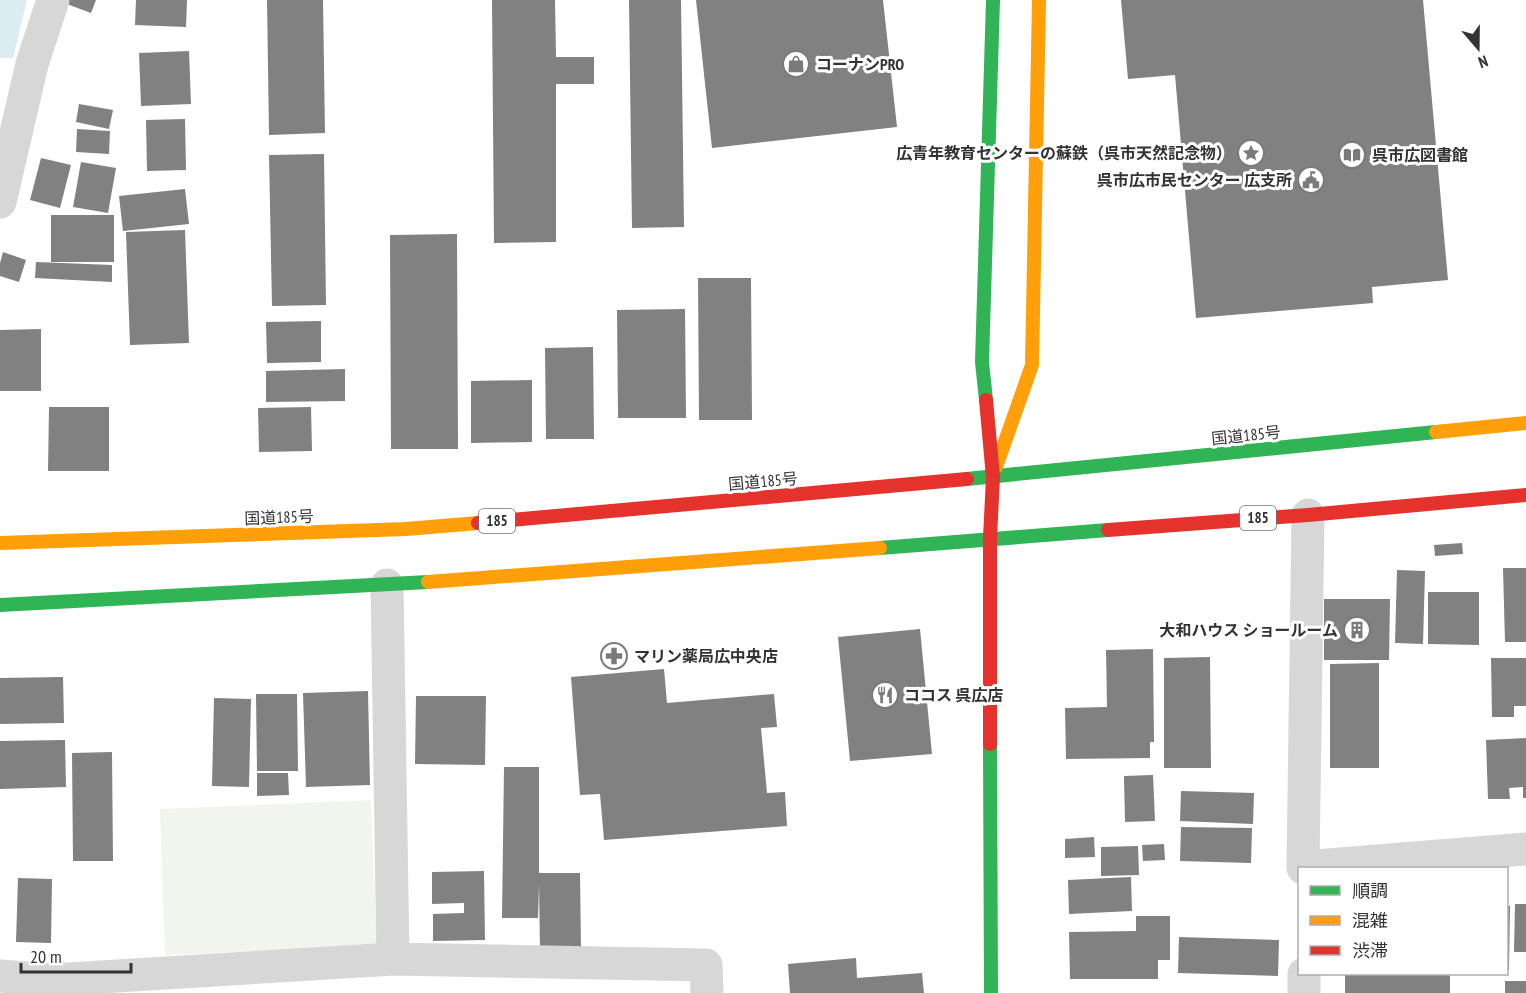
<svg xmlns="http://www.w3.org/2000/svg" width="1526" height="993" viewBox="0 0 1526 993" font-family="'PT Sans Narrow','Noto Sans JP',sans-serif">
<style>
.green{fill:#f2f5ed}
.water{fill:#daedf2}
.building{fill:#818181}
.lines{fill:none;stroke-linecap:round;stroke-linejoin:round}
.street{stroke:#d7d7d7;stroke-width:33}
.fast{stroke:#30b455;stroke-width:14}
.slow{stroke:#ff9f0a;stroke-width:14}
.jam{stroke:#e5322d;stroke-width:14}
.labels{text-anchor:middle;stroke-width:6;stroke-linejoin:round;paint-order:stroke}
.shield{fill:#fff;stroke:#707070;stroke-width:1.5}
.shield-label{font-size:15px;font-weight:bold;fill:#333}
.poi-label{font-size:16px;font-weight:bold;fill:#333;stroke:#fff;text-anchor:start}
.street-label{font-size:16px;fill:#333;stroke:#fff}
</style>
<rect width="100%" height="100%" fill="#fff"/>
<path class="green" d="M 371,800 L 377,946 L 165,955 L 160,809 Z"/>
<path class="water" d="M 0,0 L 27,0 L 13,58 L 0,58 Z"/>
<path class="building" d="M 65,0 L 96,0 L 91,13 L 64,3 Z
M 136,0 L 187,0 L 186,27 L 135,25 Z
M 267,0 L 323,0 L 325,133 L 269,135 Z
M 492,0 L 555,0 L 556,57 L 594,57 L 594,84 L 556,84 L 556,242 L 494,243 Z
M 629,0 L 681,0 L 684,227 L 632,228 Z
M 696,0 L 883,0 L 897,127 L 712,148 Z
M 1121,0 L 1423,0 L 1448,280 L 1372,287 L 1373,303 L 1196,318 L 1175,75 L 1128,79 Z
M 189,51 L 191,104 L 141,106 L 139,53 Z
M 79,104 L 113,110 L 109,129 L 76,122 Z
M 185,119 L 186,170 L 147,171 L 146,120 Z
M 77,129 L 110,131 L 109,154 L 76,152 Z
M 324,154 L 326,305 L 272,306 L 269,155 Z
M 41,158 L 71,165 L 60,208 L 30,200 Z
M 81,162 L 116,168 L 108,213 L 73,207 Z
M 185,189 L 189,224 L 123,231 L 119,196 Z
M 51,215 L 114,215 L 114,262 L 51,262 Z
M 185,230 L 189,343 L 130,345 L 126,232 Z
M 457,234 L 458,449 L 391,449 L 390,235 Z
M 3,252 L 26,260 L 19,282 L 0,276 L 0,263 Z
M 36,262 L 112,265 L 112,282 L 35,278 Z
M 698,278 L 751,278 L 752,420 L 699,420 Z
M 685,309 L 686,418 L 618,418 L 617,310 Z
M 321,321 L 321,362 L 267,363 L 266,322 Z
M 41,329 L 41,391 L 0,391 L 0,330 Z
M 593,347 L 594,439 L 546,439 L 545,348 Z
M 345,369 L 345,401 L 266,402 L 266,371 Z
M 532,380 L 532,442 L 471,443 L 471,381 Z
M 49,407 L 109,407 L 109,471 L 48,471 Z
M 311,407 L 312,451 L 259,452 L 258,408 Z
M 1462,543 L 1463,554 L 1435,556 L 1434,545 Z
M 1503,568 L 1526,568 L 1526,642 L 1505,642 Z
M 1397,570 L 1425,571 L 1423,644 L 1395,643 Z
M 1428,592 L 1479,592 L 1479,645 L 1428,644 Z
M 1324,599 L 1390,599 L 1389,660 L 1324,660 Z
M 920,629 L 932,754 L 850,761 L 838,637 Z
M 1153,649 L 1154,742 L 1150,742 L 1150,758 L 1066,759 L 1065,708 L 1107,707 L 1106,650 Z
M 1210,657 L 1211,768 L 1164,768 L 1164,658 Z
M 1491,658 L 1526,658 L 1526,706 L 1514,706 L 1514,717 L 1492,717 Z
M 1379,663 L 1379,768 L 1330,768 L 1330,664 Z
M 664,669 L 667,703 L 774,694 L 777,727 L 761,728 L 767,793 L 785,792 L 787,826 L 604,840 L 600,794 L 580,795 L 571,677 Z
M 63,677 L 64,723 L 0,724 L 0,678 Z
M 368,691 L 370,785 L 306,787 L 303,693 Z
M 256,694 L 297,694 L 298,771 L 257,771 Z
M 416,696 L 486,696 L 485,765 L 415,764 Z
M 214,698 L 251,699 L 249,787 L 212,786 Z
M 1526,738 L 1526,798 L 1523,798 L 1523,787 L 1509,788 L 1510,799 L 1488,799 L 1486,740 Z
M 65,740 L 66,787 L 0,789 L 0,741 Z
M 112,752 L 113,861 L 73,861 L 72,753 Z
M 504,767 L 539,767 L 539,873 L 580,873 L 581,950 L 540,950 L 539,884 L 538,918 L 502,918 Z
M 257,773 L 288,773 L 289,795 L 257,796 Z
M 1153,775 L 1155,821 L 1125,822 L 1124,776 Z
M 1181,791 L 1254,793 L 1253,824 L 1180,821 Z
M 1181,827 L 1252,828 L 1251,863 L 1180,861 Z
M 1094,837 L 1095,857 L 1065,858 L 1065,839 Z
M 1164,844 L 1165,860 L 1143,861 L 1142,845 Z
M 1138,846 L 1139,875 L 1101,876 L 1101,847 Z
M 484,871 L 485,940 L 433,941 L 433,914 L 464,913 L 464,903 L 432,904 L 432,872 Z
M 1131,877 L 1132,911 L 1069,914 L 1068,880 Z
M 18,878 L 52,879 L 51,943 L 16,942 Z
M 1515,904 L 1526,904 L 1526,952 L 1514,952 Z
M 1506,906 L 1510,906 L 1509,970 L 1506,970 Z
M 1136,916 L 1170,916 L 1170,960 L 1158,960 L 1158,979 L 1070,979 L 1069,932 L 1136,931 Z
M 1179,937 L 1279,940 L 1278,976 L 1178,973 Z
M 856,958 L 857,978 L 922,973 L 924,993 L 790,993 L 788,964 Z
M 1345,974 L 1450,974 L 1450,993 L 1345,993 Z
M 1505,981 L 1526,981 L 1526,993 L 1505,993 Z"/>
<g class="lines">
<path class="street" d="M 0,202 L 32,64 L 53,0
M 387,585 L 393,959
M 1303,867 L 1526,849
M 1303,868 L 1308,515
M 1304,974 L 1304,993
M 0,976 L 52,980 L 393,959 L 706,965 L 707,993"/>
<path class="fast" d="M 986,400 L 982,362 L 993,0
M 967,479 L 1436,432
M 880,548 L 1108,530
M 0,605 L 428,582
M 990,744 L 991,993"/>
<path class="slow" d="M 1436,432 L 1526,423
M 996,467 L 1032,365 L 1039,0
M 0,543 L 406,529 L 478,523
M 428,582 L 880,548"/>
<path class="jam" d="M 986,400 L 993,477 L 990,538 L 990,744
M 478,523 L 967,479
M 1108,530 L 1308,515 L 1526,495"/>
</g>
<defs>
<symbol id="shop-ring" viewBox="-11 -11 22 22"><circle r="9.5" fill="#fff" stroke="#7a7a7a" stroke-width="1.5"/><path d="M-5-2.5h2.3a2.7 3.5 0 0 1 5.4 0H5L5.5 6h-11ZM-1.5-2.5h3a1.5 2.3 0 0 0-3 0Z" fill="#7a7a7a"/></symbol>
<symbol id="sight-ring" viewBox="-11 -11 22 22"><circle r="9.5" fill="#fff" stroke="#7a7a7a" stroke-width="1.5"/><path d="M0-6L1.8-2.2L6-1.7L2.9 1.2L3.7 5.4L0 3.3L-3.7 5.4L-2.9 1.2L-6-1.7L-1.8-2.2Z" fill="#7a7a7a"/></symbol>
<symbol id="library-ring" viewBox="-11 -11 22 22"><circle r="9.5" fill="#fff" stroke="#7a7a7a" stroke-width="1.5"/><path d="M-6-4Q-3-5.5-.7-3.5V5Q-3 3-6 4ZM6-4Q3-5.5 .7-3.5V5Q3 3 6 4Z" fill="#7a7a7a"/></symbol>
<symbol id="civic-ring" viewBox="-11 -11 22 22"><circle r="9.5" fill="#fff" stroke="#7a7a7a" stroke-width="1.5"/><path d="M-.6-6.5H3V-4.5H.6V-3L4-1V1h2V6H-6V1h2V-1L-.6-3ZM-1.2 2.5V6h2.4V2.5Z" fill="#7a7a7a"/></symbol>
<symbol id="building-ring" viewBox="-11 -11 22 22"><circle r="9.5" fill="#fff" stroke="#7a7a7a" stroke-width="1.5"/><path d="M-4-6H4V6H1V3H-1V6H-4ZM-2.5-4.3h1.7v1.8h-1.7ZM.8-4.3h1.7v1.8H.8ZM-2.5-1h1.7V.8h-1.7ZM.8-1h1.7V.8H.8Z" fill="#7a7a7a"/></symbol>
<symbol id="pharmacy-ring" viewBox="-11 -11 22 22"><circle r="9.5" fill="#fff" stroke="#7a7a7a" stroke-width="1.5"/><path d="M-2-6h4v4h4v4h-4v4h-4v-4h-4v-4h4Z" fill="#7a7a7a"/></symbol>
<symbol id="restaurant-ring" viewBox="-11 -11 22 22"><circle r="9.5" fill="#fff" stroke="#7a7a7a" stroke-width="1.5"/><path d="M-5-6h1v4h1v-4h1v4h1v-4h1v5L-1.5 .5V6h-2V.5L-5-1ZM5-6V6H3V1.5H1.5Q1.5-4 5-6Z" fill="#7a7a7a"/></symbol>
</defs>
<g fill-rule="evenodd">
<use href="#shop-ring" x="781" y="49" width="30" height="30"/>
<use href="#sight-ring" x="1236" y="138" width="30" height="30"/>
<use href="#library-ring" x="1337" y="140" width="30" height="30"/>
<use href="#civic-ring" x="1296" y="165" width="30" height="30"/>
<use href="#building-ring" x="1342" y="615" width="30" height="30"/>
<use href="#pharmacy-ring" x="599" y="641" width="30" height="30"/>
<use href="#restaurant-ring" x="870" y="680" width="30" height="30"/>
</g>
<g class="labels">
<g class="shield">
<rect x="1240" y="506" width="36" height="24" rx="4.5"/>
<rect x="479" y="509" width="36" height="24" rx="4.5"/>
</g>
<g class="shield-label">
<text x="1258" y="523">185</text>
<text x="497" y="526">185</text>
</g>
<g class="poi-label">
<text x="816" y="70">コーナンPRO</text>
<text x="1232" y="159" text-anchor="end">広青年教育センターの蘇鉄（呉市天然記念物）</text>
<text x="1372" y="161">呉市広図書館</text>
<text x="1292" y="186" text-anchor="end">呉市広市民センター 広支所</text>
<text x="1338" y="636" text-anchor="end">大和ハウス ショールーム</text>
<text x="634" y="662">マリン薬局広中央店</text>
<text x="904" y="701">ココス 呉広店</text>
</g>
<g class="street-label">
<text transform="translate(1246 435) rotate(-6)" y="6">国道185号</text>
<text transform="translate(763 481) rotate(-5)" y="6">国道185号</text>
<text transform="translate(279 517) rotate(-2)" y="6">国道185号</text>
</g>
</g>
<rect x="1298" y="867" width="210" height="108" fill="#ffffff" stroke="#adadad" stroke-width="1.5"/>
<rect x="1310" y="886" width="30" height="9" fill="#30b455" stroke="#adadad" stroke-width="1.5"/>
<text x="1352" y="897" font-size="18" fill="#333333">順調</text>
<rect x="1310" y="916" width="30" height="9" fill="#ff9f0a" stroke="#adadad" stroke-width="1.5"/>
<text x="1352" y="927" font-size="18" fill="#333333">混雑</text>
<rect x="1310" y="946" width="30" height="9" fill="#e5322d" stroke="#adadad" stroke-width="1.5"/>
<text x="1352" y="957" font-size="18" fill="#333333">渋滞</text>
<g transform="translate(1478 48) rotate(160)" stroke="#ffffff" stroke-width="4.5" paint-order="stroke">
<path d="M0-4.5L10 22L0 15L-10 22Z" fill="#333333"/>
<text y="-9" font-size="16" font-weight="bold" text-anchor="middle" fill="#333333">N</text>
</g>
<path d="M21 963v9h110v-9" fill="none" stroke="#333333" stroke-width="3"/>
<text x="30" y="963" font-size="18" fill="#333333" stroke="#ffffff" stroke-width="4.5" paint-order="stroke">20 m</text>
</svg>
